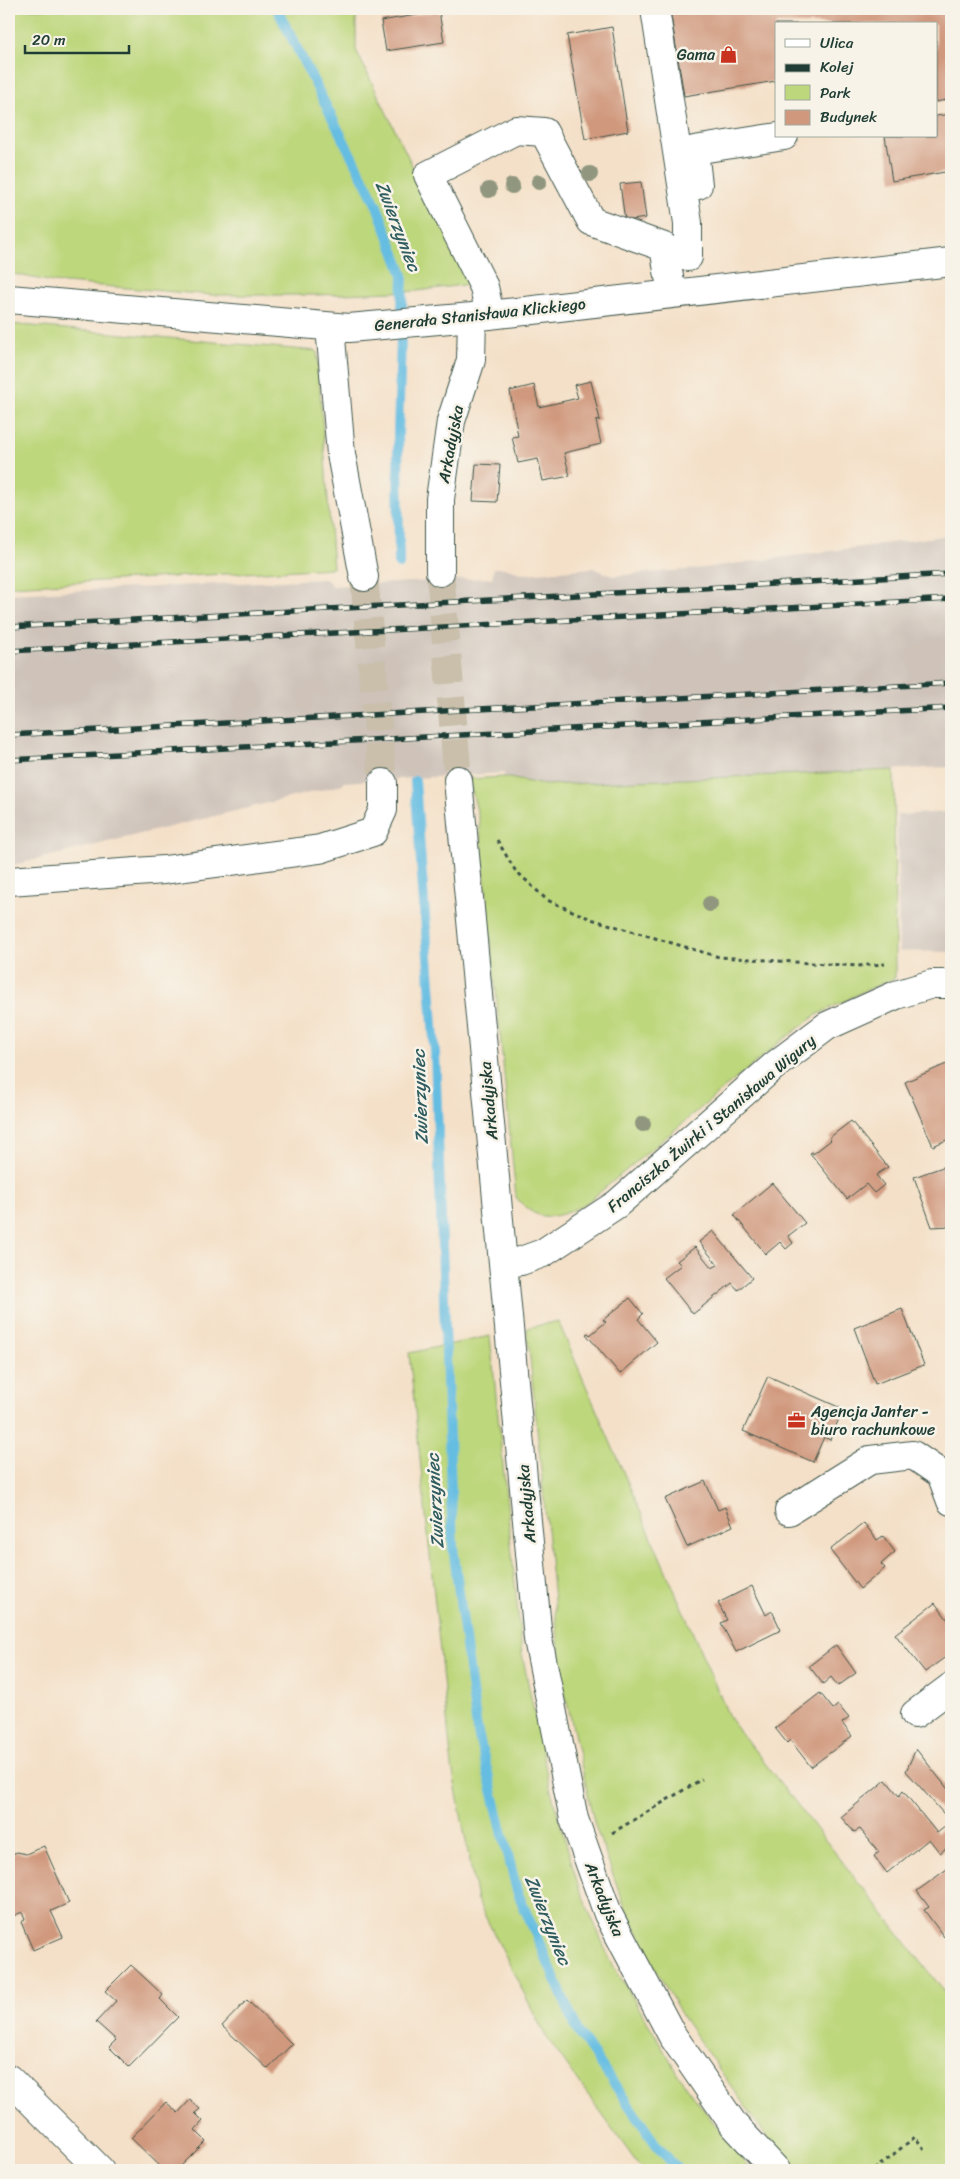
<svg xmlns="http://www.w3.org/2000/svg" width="960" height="2179" viewBox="0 0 960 2179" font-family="Sriracha,sans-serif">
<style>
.industrial{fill:#cec2b9}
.green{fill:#bdd77c;stroke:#6e8a58}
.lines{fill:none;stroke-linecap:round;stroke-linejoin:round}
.stream{stroke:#65bde2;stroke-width:10}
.building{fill:#d0997e}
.minor-tunnel{stroke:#c9bfaa;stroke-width:28;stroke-dasharray:28 14;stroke-linecap:butt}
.minor-casing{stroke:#3f554a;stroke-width:30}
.path{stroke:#3f554a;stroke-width:3;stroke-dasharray:4 4;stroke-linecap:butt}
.minor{stroke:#fff;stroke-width:28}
.rail-casing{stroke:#1f3d34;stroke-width:5.5}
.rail{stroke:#f7f3e8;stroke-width:4;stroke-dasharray:11;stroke-linecap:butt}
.tree{fill:#90977e}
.labels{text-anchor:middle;stroke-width:5;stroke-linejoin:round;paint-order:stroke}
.poi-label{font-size:16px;fill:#1f3d34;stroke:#f7f3e8;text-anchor:end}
.street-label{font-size:16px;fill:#1f3d34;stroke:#f7f3e8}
.water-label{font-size:18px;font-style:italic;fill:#305d60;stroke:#f7f3e8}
</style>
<rect width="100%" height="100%" fill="#f7f3e8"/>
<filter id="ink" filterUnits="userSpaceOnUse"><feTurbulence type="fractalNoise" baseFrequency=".02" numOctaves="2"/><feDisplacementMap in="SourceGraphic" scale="10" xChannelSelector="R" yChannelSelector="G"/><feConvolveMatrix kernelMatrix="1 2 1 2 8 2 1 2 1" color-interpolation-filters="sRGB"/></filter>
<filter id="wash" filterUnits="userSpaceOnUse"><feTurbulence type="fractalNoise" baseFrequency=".0096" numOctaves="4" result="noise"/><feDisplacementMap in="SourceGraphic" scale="20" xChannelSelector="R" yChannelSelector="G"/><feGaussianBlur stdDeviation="1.12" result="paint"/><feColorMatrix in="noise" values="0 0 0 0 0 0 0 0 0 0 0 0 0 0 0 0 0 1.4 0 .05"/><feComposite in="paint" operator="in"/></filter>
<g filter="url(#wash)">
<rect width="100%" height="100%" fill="#f4e0c8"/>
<path class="industrial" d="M 951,535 L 951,767 L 545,785 L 504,777 L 504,773 L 344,782 L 342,785 L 9,866 L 9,594 L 324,579 L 328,581 L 332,586 L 492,578 L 494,568 L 504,568 L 525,574 L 593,568 L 612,576 L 696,569 Z
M 951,812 L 951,952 L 899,951 L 897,815 Z"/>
<path class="green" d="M 9,9 L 356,9 L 356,50 L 470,284 L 417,291 L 317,295 L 213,295 L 53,282 L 9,273 Z
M 9,324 L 317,351 L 333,568 L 9,586 Z
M 894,770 L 895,978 L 860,993 L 815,1016 L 780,1042 L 588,1202 C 560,1218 538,1226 516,1197 L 479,819 L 469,779 L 504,777 L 545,785 Z
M 558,1321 L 730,1719 L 951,2000 L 951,2170 L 797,2170 L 764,2133 L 684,2019 L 658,1973 L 625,1907 L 595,1826 L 562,1680 L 527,1328 Z
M 490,1336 L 522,1654 L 549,1784 L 579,1888 L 610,1960 L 687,2088 L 750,2170 L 642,2170 L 545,2035 L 477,1900 L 452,1767 L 409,1353 Z"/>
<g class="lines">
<path class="stream" d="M 277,9 L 377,206 L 403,275 L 398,434 L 399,564
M 415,781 L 435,1052 L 453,1547 L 477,1729 L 517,1891 L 577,2030 L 655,2143 L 678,2170"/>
</g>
<g id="blocks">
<path class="building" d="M 670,9 L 951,9 L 951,99 L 936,102 L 936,24 L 776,24 L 776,81 L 684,96 Z
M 439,11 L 444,42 L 386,51 L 381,21 Z
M 612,27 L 628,131 L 585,139 L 567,35 Z
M 951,114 L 951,171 L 892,181 L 885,136 L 936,136 L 936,116 Z
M 641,182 L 646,218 L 625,221 L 620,184 Z
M 591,381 L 600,420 L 596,421 L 601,444 L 564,453 L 570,476 L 543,481 L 538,459 L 518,463 L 512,437 L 518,436 L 510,391 L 534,385 L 539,407 L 578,398 L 574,385 Z
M 476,464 L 500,465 L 497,502 L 473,501 Z
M 951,1062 L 951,1138 L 933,1146 L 905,1082 Z
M 851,1121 L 888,1167 L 876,1175 L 884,1185 L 874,1193 L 866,1184 L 847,1199 L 810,1153 L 812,1152 L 813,1154 L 831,1140 L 829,1138 Z
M 943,1167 L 951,1191 L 951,1226 L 932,1227 L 914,1177 Z
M 772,1183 L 805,1223 L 788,1236 L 793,1243 L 786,1249 L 780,1242 L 766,1254 L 734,1215 Z
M 713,1231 L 752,1278 L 738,1290 L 732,1283 L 693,1314 L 664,1278 L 681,1265 L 677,1261 L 695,1247 L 712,1268 L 718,1265 L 699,1242 Z
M 630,1298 L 643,1314 L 638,1319 L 657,1342 L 620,1374 L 586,1334 L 588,1333 L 590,1335 L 606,1322 L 603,1320 Z
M 902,1309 L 924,1365 L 875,1384 L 854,1328 Z
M 768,1376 L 843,1409 L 830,1440 L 824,1437 L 813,1462 L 743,1431 Z
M 705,1481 L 718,1510 L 725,1507 L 733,1526 L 687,1547 L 665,1499 Z
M 864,1523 L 877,1540 L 883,1536 L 895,1552 L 881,1564 L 885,1568 L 860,1589 L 830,1550 Z
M 752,1586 L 766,1615 L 772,1611 L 781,1630 L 736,1652 L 721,1623 L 727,1620 L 718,1603 Z
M 935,1603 L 951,1624 L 951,1644 L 947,1647 L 951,1653 L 925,1672 L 895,1634 Z
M 836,1645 L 856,1673 L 838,1686 L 831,1677 L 823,1684 L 809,1666 Z
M 820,1693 L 833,1709 L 838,1705 L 849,1718 L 842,1723 L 852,1736 L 811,1767 L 790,1740 L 787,1743 L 775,1728 Z
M 916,1749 L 951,1793 L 951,1844 L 940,1853 L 929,1839 L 887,1873 L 874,1856 L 879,1852 L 860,1829 L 854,1832 L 841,1817 L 886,1780 L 899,1796 L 903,1791 L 937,1833 L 951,1822 L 906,1771 Z
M 44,1846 L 69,1903 L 51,1911 L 63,1937 L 33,1950 L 21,1922 L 25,1920 L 22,1912 L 9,1918 L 9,1856 L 17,1852 L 26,1854 Z
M 951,1866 L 951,1931 L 944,1937 L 924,1910 L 929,1907 L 917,1891 Z
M 131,1965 L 163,1995 L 160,1999 L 178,2017 L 129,2067 L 109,2047 L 116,2040 L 96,2022 L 116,2001 L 105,1991 Z
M 247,2000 L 292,2044 L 268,2069 L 222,2026 Z
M 190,2100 L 200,2109 L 195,2113 L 203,2121 L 195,2130 L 206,2141 L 177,2170 L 164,2170 L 131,2138 L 166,2102 L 178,2113 Z"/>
</g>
</g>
<g filter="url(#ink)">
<use href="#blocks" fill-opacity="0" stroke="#3f554a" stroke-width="1"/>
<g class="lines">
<path class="minor-tunnel" d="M 440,572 L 458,780
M 364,577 L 383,783"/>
<defs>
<path id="minor" d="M 655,9 L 688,223 L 688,257
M 698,185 L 694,150 L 784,136
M 9,299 L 349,328 L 472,317 L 951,262
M 490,315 L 484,287 L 428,175 L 516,130 L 544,132 L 591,221 L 664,247 L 672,294
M 330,327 L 341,454 L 364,577
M 440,572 L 440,499 L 451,421 L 471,360 L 472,317
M 458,780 L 538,1639 L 574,1819 L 608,1914 L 672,2035 L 734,2125 L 776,2170
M 9,881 L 164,870 L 320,849 L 373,832 L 383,810 L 383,783
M 504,1264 L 521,1261 L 543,1253 L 617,1204 L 774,1066 L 827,1026 L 896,995 L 932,984 L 951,984
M 789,1511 L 870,1460 L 913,1455 L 941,1474 L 951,1501
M 915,1714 L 951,1687
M 9,2079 L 100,2170"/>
</defs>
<use href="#minor" class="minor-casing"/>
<path class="path" d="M 497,840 L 515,870 L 547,900 L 591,919 L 719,957 L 857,966 L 885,964
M 612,1833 L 702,1779
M 874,2170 L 915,2137 L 924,2149"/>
<use href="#minor" class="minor"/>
<defs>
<path id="rail" d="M 9,627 L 951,574
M 9,651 L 951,599
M 9,735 L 951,683
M 9,760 L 951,708"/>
</defs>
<use href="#rail" class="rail-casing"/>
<use href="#rail" class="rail"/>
</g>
<g class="tree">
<circle cx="590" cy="174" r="8"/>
<circle cx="539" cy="182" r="8"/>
<circle cx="512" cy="186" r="8"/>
<circle cx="489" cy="190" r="8"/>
<circle cx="710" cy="904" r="8"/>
<circle cx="643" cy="1124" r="8"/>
</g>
</g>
<defs>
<symbol id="shop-bare" viewBox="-9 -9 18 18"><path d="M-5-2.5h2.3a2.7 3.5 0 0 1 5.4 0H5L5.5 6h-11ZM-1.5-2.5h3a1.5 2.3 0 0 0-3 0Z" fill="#c8321e" stroke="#f7f3e8" stroke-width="2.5" paint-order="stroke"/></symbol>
<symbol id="office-bare" viewBox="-9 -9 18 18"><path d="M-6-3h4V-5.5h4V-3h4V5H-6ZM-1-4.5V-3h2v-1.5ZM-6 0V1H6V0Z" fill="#c8321e" stroke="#f7f3e8" stroke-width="2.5" paint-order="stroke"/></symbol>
</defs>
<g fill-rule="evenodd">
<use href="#shop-bare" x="716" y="42" width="25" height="25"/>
<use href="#office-bare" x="784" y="1408" width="25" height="25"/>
</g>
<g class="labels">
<g class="poi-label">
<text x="715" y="60">Gama</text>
<text x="811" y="1417" text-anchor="start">Agencja Janter -<tspan x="811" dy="18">biuro rachunkowe</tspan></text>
</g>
<g class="street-label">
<text transform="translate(480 314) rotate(-6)" y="6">Generała Stanisława Klickiego</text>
<text transform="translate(450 444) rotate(-79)" y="6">Arkadyjska</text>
<text transform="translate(488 1101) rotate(-95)" y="6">Arkadyjska</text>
<text transform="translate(711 1123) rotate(-40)" y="6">Franciszka Żwirki i Stanisława Wigury</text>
<text transform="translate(526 1504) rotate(-95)" y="6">Arkadyjska</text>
<text transform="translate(605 1899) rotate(68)" y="6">Arkadyjska</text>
</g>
<g class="water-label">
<text transform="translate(398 226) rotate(69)" y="6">Zwierzyniec</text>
<text transform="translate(420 1097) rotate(-92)" y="6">Zwierzyniec</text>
<text transform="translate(435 1501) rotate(-93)" y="6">Zwierzyniec</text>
<text transform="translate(548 1920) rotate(68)" y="6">Zwierzyniec</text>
</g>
</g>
<rect width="960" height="2179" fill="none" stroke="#f7f3e8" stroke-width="30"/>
<rect x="775" y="22" width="162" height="115" fill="#f7f3e8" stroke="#a1aaa0"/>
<rect x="785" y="39" width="25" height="8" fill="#ffffff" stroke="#a1aaa0"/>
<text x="820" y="48" font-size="15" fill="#1f3d34">Ulica</text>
<rect x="785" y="64" width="25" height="8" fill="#1f3d34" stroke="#a1aaa0"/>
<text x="820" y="72" font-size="15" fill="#1f3d34">Kolej</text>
<rect x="785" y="85" width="25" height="15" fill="#bdd77c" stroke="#a1aaa0"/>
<text x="820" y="98" font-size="15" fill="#1f3d34">Park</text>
<rect x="785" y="110" width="25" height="15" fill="#d0997e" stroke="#a1aaa0"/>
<text x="820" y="122" font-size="15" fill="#1f3d34">Budynek</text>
<path d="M25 45v8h104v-8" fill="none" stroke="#1f3d34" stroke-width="2.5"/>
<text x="32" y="45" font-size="15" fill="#1f3d34" stroke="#f7f3e8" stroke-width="4" paint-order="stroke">20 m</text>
</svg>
